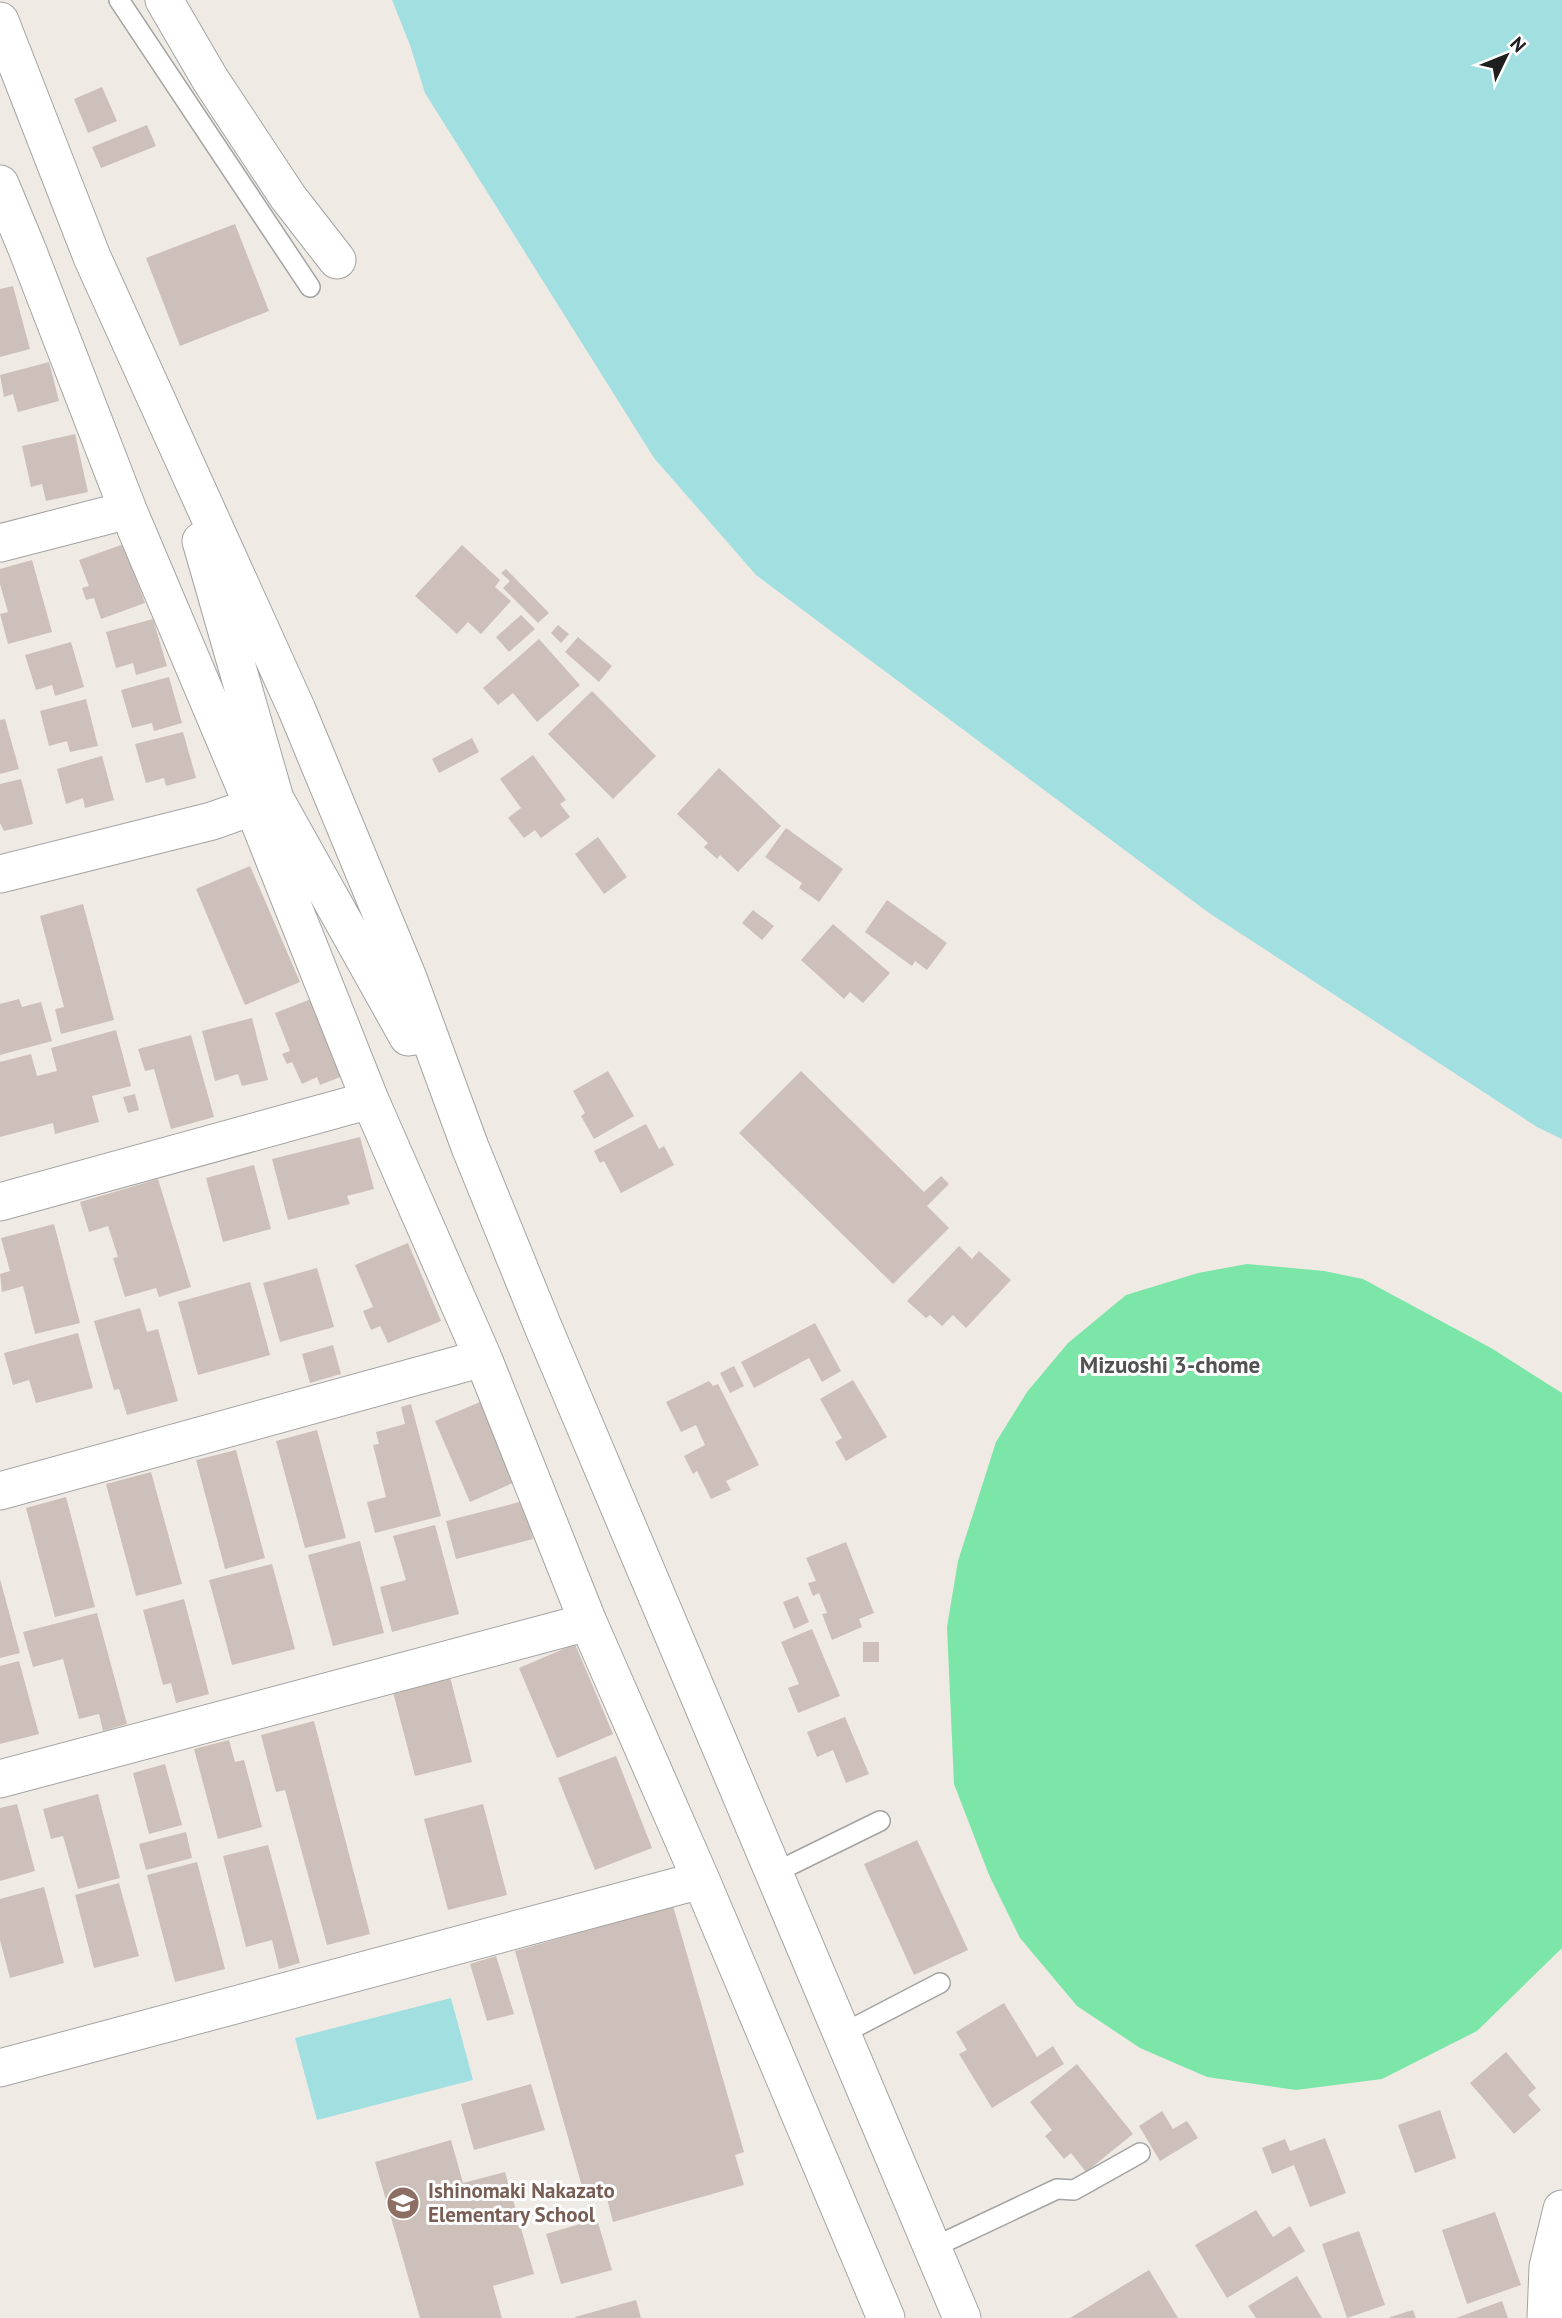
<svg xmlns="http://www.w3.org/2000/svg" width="1562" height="2318" viewBox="0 0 1562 2318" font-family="'PT Sans',sans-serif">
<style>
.pitch{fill:#7ce6a9}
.water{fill:#a1dfe1}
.building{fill:#cdbfba}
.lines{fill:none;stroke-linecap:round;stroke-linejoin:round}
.service-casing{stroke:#a3a3a3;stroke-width:22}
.minor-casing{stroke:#a3a3a3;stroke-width:39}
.service{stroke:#fff;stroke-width:19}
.minor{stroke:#fff;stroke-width:37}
.labels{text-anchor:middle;stroke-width:6;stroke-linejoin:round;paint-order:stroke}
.education-label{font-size:21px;font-weight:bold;fill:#785e54;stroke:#fff;text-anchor:start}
.neighbourhood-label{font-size:23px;font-weight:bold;fill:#525252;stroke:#fff}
</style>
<rect width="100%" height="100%" fill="#f0eae4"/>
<path class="pitch" d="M 1247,1264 L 1324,1271 L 1363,1279 L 1491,1348 L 1562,1393 L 1562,1948 L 1477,2031 L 1382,2079 L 1296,2090 L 1207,2077 L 1140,2048 L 1077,2006 L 1020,1938 L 989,1875 L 954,1784 L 947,1627 L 958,1561 L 996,1442 L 1027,1392 L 1068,1343 L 1126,1295 L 1198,1273 Z"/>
<path class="water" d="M 392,0 L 1562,0 L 1562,1139 L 1537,1127 L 1209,913 L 756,575 L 654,458 L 425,93 L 410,45 Z
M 451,1998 L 473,2080 L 317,2120 L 295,2038 Z"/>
<path class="building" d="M 102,87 L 117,121 L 88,133 L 74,99 Z
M 147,125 L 156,146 L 101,168 L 92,147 Z
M 235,224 L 269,311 L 180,346 L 146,258 Z
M 13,286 L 30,349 L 0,357 L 0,289 Z
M 49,362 L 59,401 L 18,412 L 13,394 L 4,397 L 0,375 Z
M 75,434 L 88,492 L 46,501 L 42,484 L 31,487 L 22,446 Z
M 124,544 L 145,603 L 101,619 L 94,598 L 86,600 L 82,588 L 89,586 L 79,560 Z
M 462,545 L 500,580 L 495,587 L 511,601 L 481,634 L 468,622 L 457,634 L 415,596 Z
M 32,560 L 52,632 L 8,644 L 0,614 L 8,612 L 0,584 L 0,569 Z
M 506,569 L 549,613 L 538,623 L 503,588 L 510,581 L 501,573 Z
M 521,615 L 535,629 L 509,652 L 496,637 Z
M 153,619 L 167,666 L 136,675 L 133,663 L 116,668 L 106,632 Z
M 558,625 L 569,634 L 561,643 L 551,633 Z
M 578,637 L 612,666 L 599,682 L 565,652 Z
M 539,639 L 580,685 L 537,722 L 513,693 L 498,705 L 483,688 Z
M 71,642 L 84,687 L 55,696 L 52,685 L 36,690 L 25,655 Z
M 169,677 L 182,723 L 154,731 L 152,723 L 132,728 L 121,690 Z
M 592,691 L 656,756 L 613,799 L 548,734 Z
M 86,699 L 98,746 L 70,752 L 67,741 L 49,746 L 40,711 Z
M 5,719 L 19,769 L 0,774 L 0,720 Z
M 183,732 L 196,778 L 166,786 L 164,778 L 146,783 L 135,744 Z
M 472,738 L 479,752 L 439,773 L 432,759 Z
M 533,755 L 566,800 L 560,804 L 570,817 L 541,838 L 535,830 L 524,838 L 508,818 L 521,808 L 500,779 Z
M 102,756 L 114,800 L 85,808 L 83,798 L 66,804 L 57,769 Z
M 719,768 L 781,826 L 738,872 L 720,855 L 717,859 L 704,847 L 708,843 L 677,814 Z
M 21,779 L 33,824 L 4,831 L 0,823 L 0,784 Z
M 786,828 L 843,869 L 819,902 L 799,888 L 802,883 L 765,857 Z
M 598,837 L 627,877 L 604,894 L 575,854 Z
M 250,866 L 300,982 L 245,1005 L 196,889 Z
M 887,900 L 947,943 L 927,970 L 915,961 L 912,966 L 865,932 Z
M 83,904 L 114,1020 L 61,1034 L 55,1009 L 64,1007 L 40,916 Z
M 753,910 L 774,926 L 762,940 L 742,923 Z
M 833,924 L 890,973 L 863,1003 L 850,992 L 844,999 L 801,960 Z
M 19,999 L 22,1007 L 41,1002 L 52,1041 L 0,1055 L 0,1004 Z
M 311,999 L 343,1076 L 320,1085 L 317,1077 L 302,1084 L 292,1062 L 287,1064 L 282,1054 L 290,1051 L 275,1013 Z
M 252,1018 L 268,1080 L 242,1086 L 238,1074 L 215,1081 L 202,1031 Z
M 116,1030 L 131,1086 L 92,1096 L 99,1122 L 55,1134 L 53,1123 L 0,1137 L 0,1062 L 31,1054 L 37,1076 L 57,1071 L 51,1048 Z
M 191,1035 L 214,1117 L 171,1129 L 154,1069 L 145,1071 L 138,1049 Z
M 608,1071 L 634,1116 L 594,1139 L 581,1116 L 585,1113 L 573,1091 Z
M 801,1071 L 924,1192 L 941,1176 L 949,1184 L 927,1206 L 949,1228 L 893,1284 L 739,1133 Z
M 135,1094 L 139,1110 L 128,1113 L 123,1097 Z
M 646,1124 L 659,1149 L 664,1146 L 674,1165 L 621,1193 L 604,1161 L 600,1163 L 594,1151 Z
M 360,1137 L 374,1189 L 347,1196 L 350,1204 L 288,1220 L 272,1159 Z
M 254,1165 L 271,1229 L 223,1242 L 206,1178 Z
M 158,1179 L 191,1287 L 159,1297 L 156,1288 L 125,1297 L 113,1258 L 118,1257 L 108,1226 L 89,1232 L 80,1202 Z
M 54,1224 L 80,1323 L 35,1334 L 23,1286 L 2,1292 L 0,1274 L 10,1271 L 1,1238 Z
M 408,1243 L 441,1321 L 388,1343 L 380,1326 L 371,1330 L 363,1311 L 373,1307 L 355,1265 Z
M 959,1246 L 972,1259 L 979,1251 L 1011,1280 L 966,1328 L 953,1315 L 942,1326 L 930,1315 L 926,1318 L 907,1301 Z
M 317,1268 L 334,1327 L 280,1342 L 263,1283 Z
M 250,1282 L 270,1355 L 198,1375 L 178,1302 Z
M 140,1308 L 147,1332 L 158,1329 L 178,1401 L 127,1415 L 119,1389 L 114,1390 L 94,1321 Z
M 815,1323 L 841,1371 L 822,1382 L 809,1358 L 754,1388 L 741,1362 Z
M 78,1333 L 93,1388 L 36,1403 L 29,1380 L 13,1385 L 4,1353 Z
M 333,1345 L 341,1374 L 310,1383 L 302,1354 Z
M 734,1366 L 744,1386 L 730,1393 L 720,1373 Z
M 853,1380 L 887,1437 L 846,1461 L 835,1442 L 842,1438 L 820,1399 Z
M 709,1381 L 713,1386 L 718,1384 L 759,1465 L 726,1481 L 731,1490 L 711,1499 L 697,1471 L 693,1474 L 684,1456 L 705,1445 L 696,1425 L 681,1432 L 666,1402 Z
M 480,1402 L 515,1482 L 470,1502 L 435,1421 Z
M 411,1404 L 441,1516 L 375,1533 L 367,1502 L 386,1497 L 373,1445 L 379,1444 L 376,1432 L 405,1424 L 401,1407 Z
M 317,1430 L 346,1538 L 305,1548 L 276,1441 Z
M 236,1450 L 265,1558 L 225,1569 L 196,1460 Z
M 151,1472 L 182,1584 L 136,1596 L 106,1484 Z
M 66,1497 L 95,1607 L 55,1617 L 26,1508 Z
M 523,1501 L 533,1539 L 456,1559 L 446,1521 Z
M 435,1525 L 459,1614 L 392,1632 L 380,1587 L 406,1580 L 393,1536 Z
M 360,1541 L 384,1633 L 333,1646 L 308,1555 Z
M 846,1542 L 874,1613 L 859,1619 L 862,1627 L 832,1640 L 822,1614 L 827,1613 L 819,1593 L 813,1596 L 808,1583 L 816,1581 L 806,1558 Z
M 272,1564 L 295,1649 L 232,1665 L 209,1580 Z
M 0,1579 L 20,1653 L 0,1658 Z
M 798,1596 L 809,1622 L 794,1629 L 783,1602 Z
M 184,1599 L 209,1694 L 176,1703 L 171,1683 L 163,1685 L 143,1610 Z
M 97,1613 L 127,1724 L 103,1731 L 99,1714 L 79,1719 L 63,1659 L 33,1667 L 23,1632 Z
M 812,1629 L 840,1696 L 798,1713 L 788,1688 L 799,1684 L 781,1642 Z
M 863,1642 L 879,1642 L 879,1662 L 863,1662 Z
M 575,1644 L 613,1734 L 557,1758 L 519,1668 Z
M 19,1661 L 39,1734 L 0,1744 L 0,1666 Z
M 450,1677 L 472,1762 L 415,1776 L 393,1692 Z
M 845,1717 L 869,1774 L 846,1783 L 833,1750 L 817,1757 L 807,1732 Z
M 314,1721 L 370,1934 L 327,1945 L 285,1790 L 276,1792 L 261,1735 Z
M 229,1740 L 235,1762 L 244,1760 L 262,1827 L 218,1839 L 194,1749 Z
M 616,1756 L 652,1848 L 595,1870 L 558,1778 Z
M 165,1764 L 182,1825 L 149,1834 L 133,1773 Z
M 98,1794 L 120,1878 L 78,1889 L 63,1836 L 51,1839 L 43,1809 Z
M 17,1804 L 35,1871 L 0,1881 L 0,1808 Z
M 483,1804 L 507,1895 L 448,1910 L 424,1819 Z
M 186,1832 L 192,1858 L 146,1870 L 139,1844 Z
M 917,1840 L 968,1950 L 914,1975 L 864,1864 Z
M 268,1845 L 300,1963 L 279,1969 L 272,1940 L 246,1947 L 223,1856 Z
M 197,1862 L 225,1969 L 175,1982 L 147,1875 Z
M 119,1883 L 139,1956 L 94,1968 L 75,1895 Z
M 44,1887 L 64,1963 L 10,1978 L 0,1940 L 0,1899 Z
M 673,1906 L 744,2152 L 735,2155 L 744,2185 L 613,2222 L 605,2191 L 585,2197 L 515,1951 Z
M 496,1956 L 514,2014 L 487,2021 L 470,1964 Z
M 1004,2003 L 1037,2057 L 1053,2046 L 1064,2064 L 992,2108 L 959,2054 L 967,2050 L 956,2032 Z
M 1506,2052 L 1536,2088 L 1528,2095 L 1541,2110 L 1514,2134 L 1470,2083 Z
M 1077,2064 L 1133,2134 L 1086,2172 L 1071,2153 L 1064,2159 L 1045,2136 L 1052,2130 L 1030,2102 Z
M 531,2084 L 545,2130 L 474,2150 L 461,2104 Z
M 1440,2110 L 1456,2158 L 1415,2173 L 1398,2125 Z
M 1162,2111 L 1173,2129 L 1187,2121 L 1198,2138 L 1160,2161 L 1139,2126 Z
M 1325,2138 L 1346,2193 L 1310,2207 L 1294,2165 L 1272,2174 L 1262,2148 L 1285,2139 L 1290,2151 Z
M 451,2140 L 463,2183 L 505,2172 L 534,2274 L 493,2286 L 502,2318 L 420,2318 L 375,2162 Z
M 1256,2210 L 1273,2237 L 1290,2226 L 1305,2251 L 1227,2298 L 1195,2245 Z
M 1495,2212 L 1521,2285 L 1467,2304 L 1442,2230 Z
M 597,2219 L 612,2270 L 561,2284 L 546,2234 Z
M 1359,2231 L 1385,2305 L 1347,2318 L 1322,2244 Z
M 1149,2270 L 1178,2318 L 1070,2318 Z
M 1297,2276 L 1322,2318 L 1256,2318 L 1248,2306 Z
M 636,2300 L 641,2318 L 575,2318 L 575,2317 Z
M 1502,2301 L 1508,2318 L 1456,2318 Z
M 1413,2310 L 1416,2318 L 1390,2318 L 1390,2317 Z"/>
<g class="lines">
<defs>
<path id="service" d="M 119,0 L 310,287
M 774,1873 L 880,1821
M 842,2034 L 940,1983
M 932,2248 L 1057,2189 L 1074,2190 L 1140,2153"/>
<path id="minor" d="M 164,0 L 210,79 L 288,197 L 337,260
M 0,21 L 92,257 L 297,710 L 408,978 L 470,1147 L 544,1329 L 962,2318
M 0,184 L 27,249 L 128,510 L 253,806 L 370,1100 L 483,1358 L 588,1622 L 701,1880 L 886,2318
M 201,541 L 275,799 L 408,1037 L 421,1035
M 0,543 L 128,510
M 0,874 L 212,821 L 274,799
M 0,1202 L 370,1100
M 0,1491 L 483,1358
M 0,1779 L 588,1622
M 0,2068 L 701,1880
M 1546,2318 L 1548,2267 L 1562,2209"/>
</defs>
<use href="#service" class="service-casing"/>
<use href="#minor" class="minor-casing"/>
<use href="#service" class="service"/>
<use href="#minor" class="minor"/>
</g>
<defs>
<symbol id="school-disc" viewBox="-11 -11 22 22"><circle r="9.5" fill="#8d6e63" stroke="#fff"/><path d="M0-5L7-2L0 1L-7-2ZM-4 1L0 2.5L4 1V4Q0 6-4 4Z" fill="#fff"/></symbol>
</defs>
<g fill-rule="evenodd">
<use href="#school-disc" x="384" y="2184" width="38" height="38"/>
</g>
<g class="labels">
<g class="education-label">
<text x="428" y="2198">Ishinomaki Nakazato<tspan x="428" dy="24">Elementary School</tspan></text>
</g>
<g class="neighbourhood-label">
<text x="1170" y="1373">Mizuoshi 3-chome</text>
</g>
</g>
<g transform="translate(1506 56) rotate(47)" stroke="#ffffff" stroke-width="5" paint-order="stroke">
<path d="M0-5L12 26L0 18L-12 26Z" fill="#1f1f1f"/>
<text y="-10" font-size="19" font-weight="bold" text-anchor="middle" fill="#1f1f1f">N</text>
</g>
</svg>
